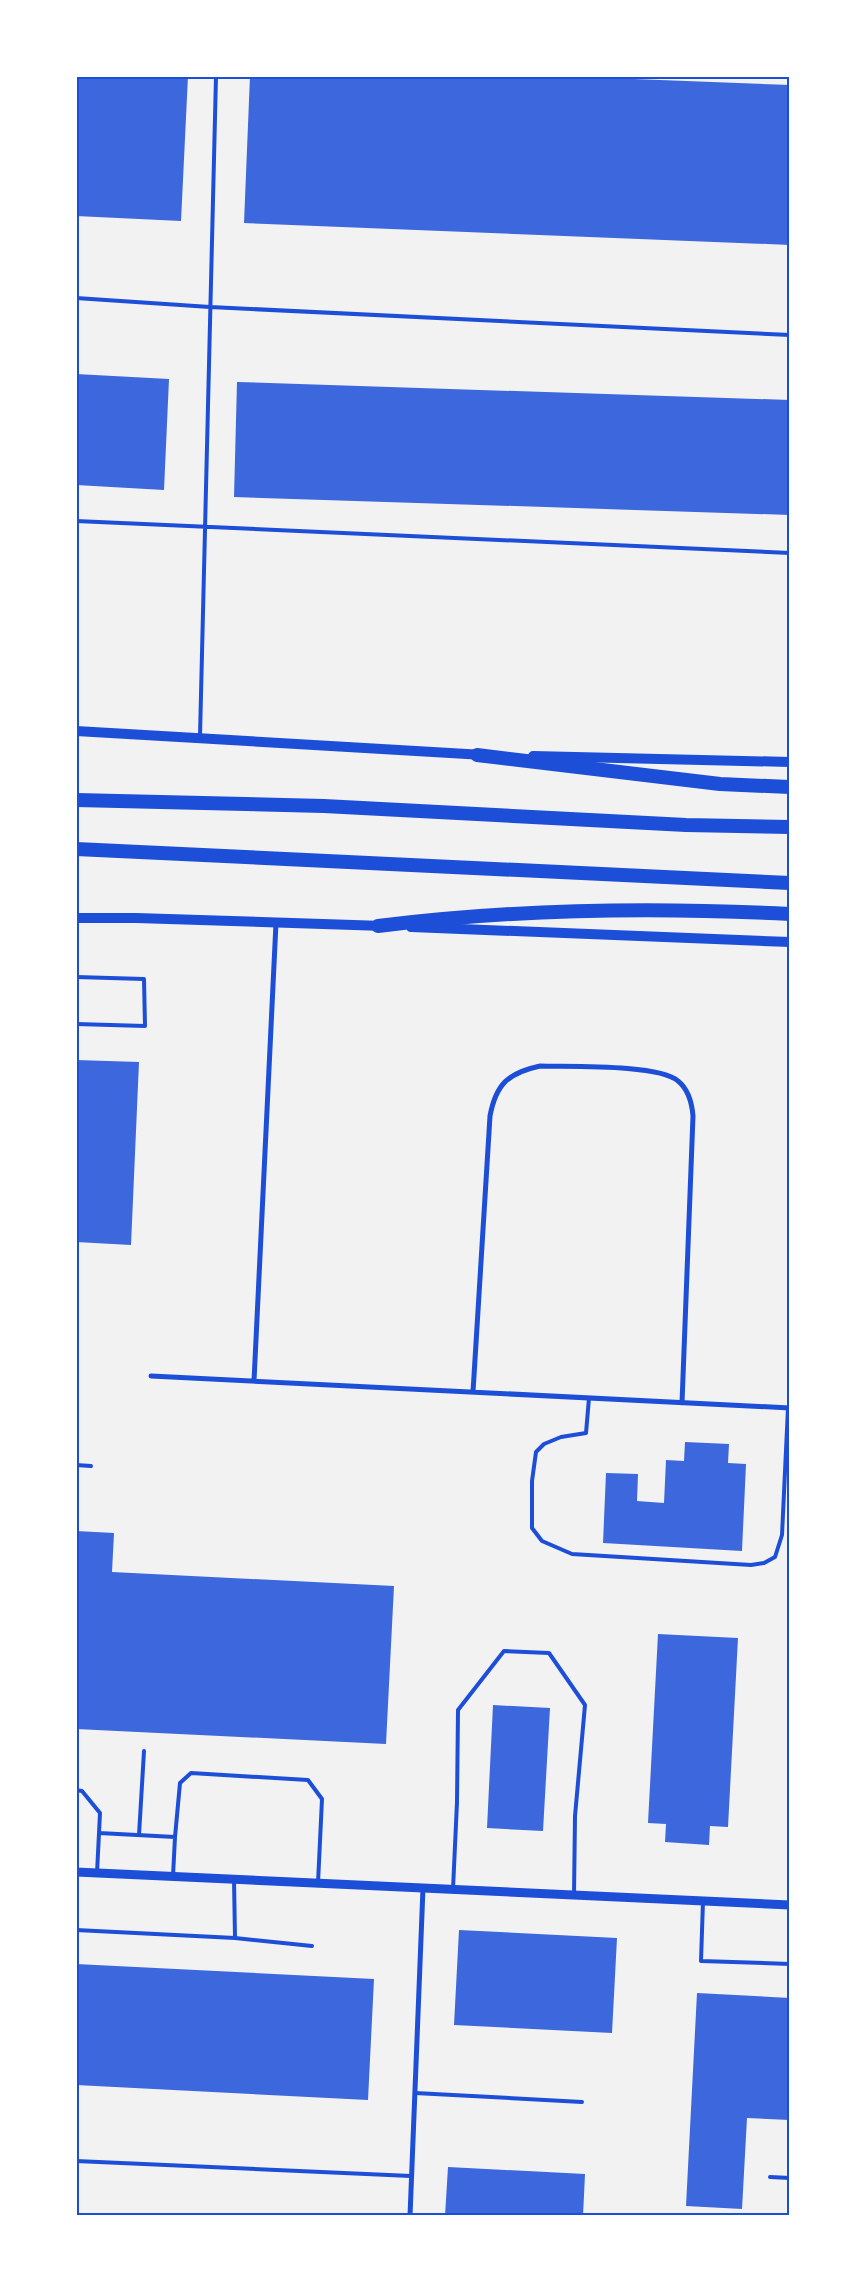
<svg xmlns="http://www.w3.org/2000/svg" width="866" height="2292" viewBox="0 0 866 2292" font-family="'DM Sans',sans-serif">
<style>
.building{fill:#3d67dc}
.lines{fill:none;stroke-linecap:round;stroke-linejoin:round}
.service{stroke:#1d4ed8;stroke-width:4}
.minor{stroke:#1d4ed8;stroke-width:5}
.tertiary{stroke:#1d4ed8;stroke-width:9}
.secondary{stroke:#1d4ed8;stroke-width:10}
.motorway{stroke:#1d4ed8;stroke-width:14}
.neatline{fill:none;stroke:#1d4ed8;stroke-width:2}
</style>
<rect width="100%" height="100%" fill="#f2f2f2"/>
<path class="building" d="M 76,76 L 188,76 L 181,221 L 76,216 Z
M 250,76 L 556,76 L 790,85 L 790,245 L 244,223 Z
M 76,374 L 169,379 L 164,490 L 76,485 Z
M 237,382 L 790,400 L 790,515 L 234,497 Z
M 76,1060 L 139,1062 L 131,1245 L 76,1242 Z
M 685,1442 L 729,1444 L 728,1463 L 746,1464 L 742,1551 L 603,1543 L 606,1473 L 638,1474 L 637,1501 L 664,1503 L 666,1460 L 684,1461 Z
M 76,1531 L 114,1533 L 112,1572 L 394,1586 L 386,1744 L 76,1729 Z
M 658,1634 L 738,1638 L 728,1827 L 710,1826 L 709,1845 L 665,1842 L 666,1824 L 648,1823 Z
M 493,1705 L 550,1708 L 543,1831 L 487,1828 Z
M 459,1930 L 617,1938 L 612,2033 L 454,2025 Z
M 76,1964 L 374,1979 L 368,2100 L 76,2085 Z
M 697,1993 L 790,1998 L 790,2120 L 747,2118 L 742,2209 L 686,2206 Z
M 448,2167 L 585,2174 L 583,2216 L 445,2216 Z"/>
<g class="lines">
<path class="service" d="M 76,298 L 210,307 L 790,335
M 76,521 L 790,553
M 200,736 L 216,76
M 76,977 L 144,979 L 145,1026 L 76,1024
M 589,1398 L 586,1433 L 561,1437 L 544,1444 L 536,1452 L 532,1481 L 532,1528 L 542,1541 L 572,1554 L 751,1565 L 764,1563 L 775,1557 L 782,1535 L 788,1408
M 76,1465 L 91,1466
M 76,1790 L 82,1791 L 100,1813 L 97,1873
M 99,1833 L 175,1837 L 180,1783 L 191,1773 L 308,1780 L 322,1799 L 318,1883
M 139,1835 L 144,1751
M 173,1876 L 175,1837
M 234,1879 L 235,1938
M 453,1889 L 457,1802 L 458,1710 L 504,1651 L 549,1653 L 585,1705 L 575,1816 L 574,1895
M 703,1901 L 701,1961 L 790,1964
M 76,1930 L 235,1938 L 312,1946
M 415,2093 L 582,2102
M 76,2161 L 411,2176
M 770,2177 L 790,2178"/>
<path class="minor" d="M 151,1376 L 790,1408
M 254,1381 L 276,923
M 473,1392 L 490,1116 C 496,1084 508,1073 540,1066 C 568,1067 659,1064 678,1081 C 688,1089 692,1104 693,1116 L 682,1403
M 410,2216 L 423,1888"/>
<path class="tertiary" d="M 76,1872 L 790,1905"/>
<path class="secondary" d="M 76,731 L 484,755
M 533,756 L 790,762
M 76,918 L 136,918 L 384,926
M 411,927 L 790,942"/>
<path class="motorway" d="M 477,755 L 720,784 L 790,787
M 76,800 L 324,806 L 686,825 L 790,827
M 76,849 L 790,883
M 378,926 C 514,909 653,907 790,914"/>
</g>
<rect width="866" height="2292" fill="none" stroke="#ffffff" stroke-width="155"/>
<rect x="78" y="78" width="710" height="2136" class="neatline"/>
</svg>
